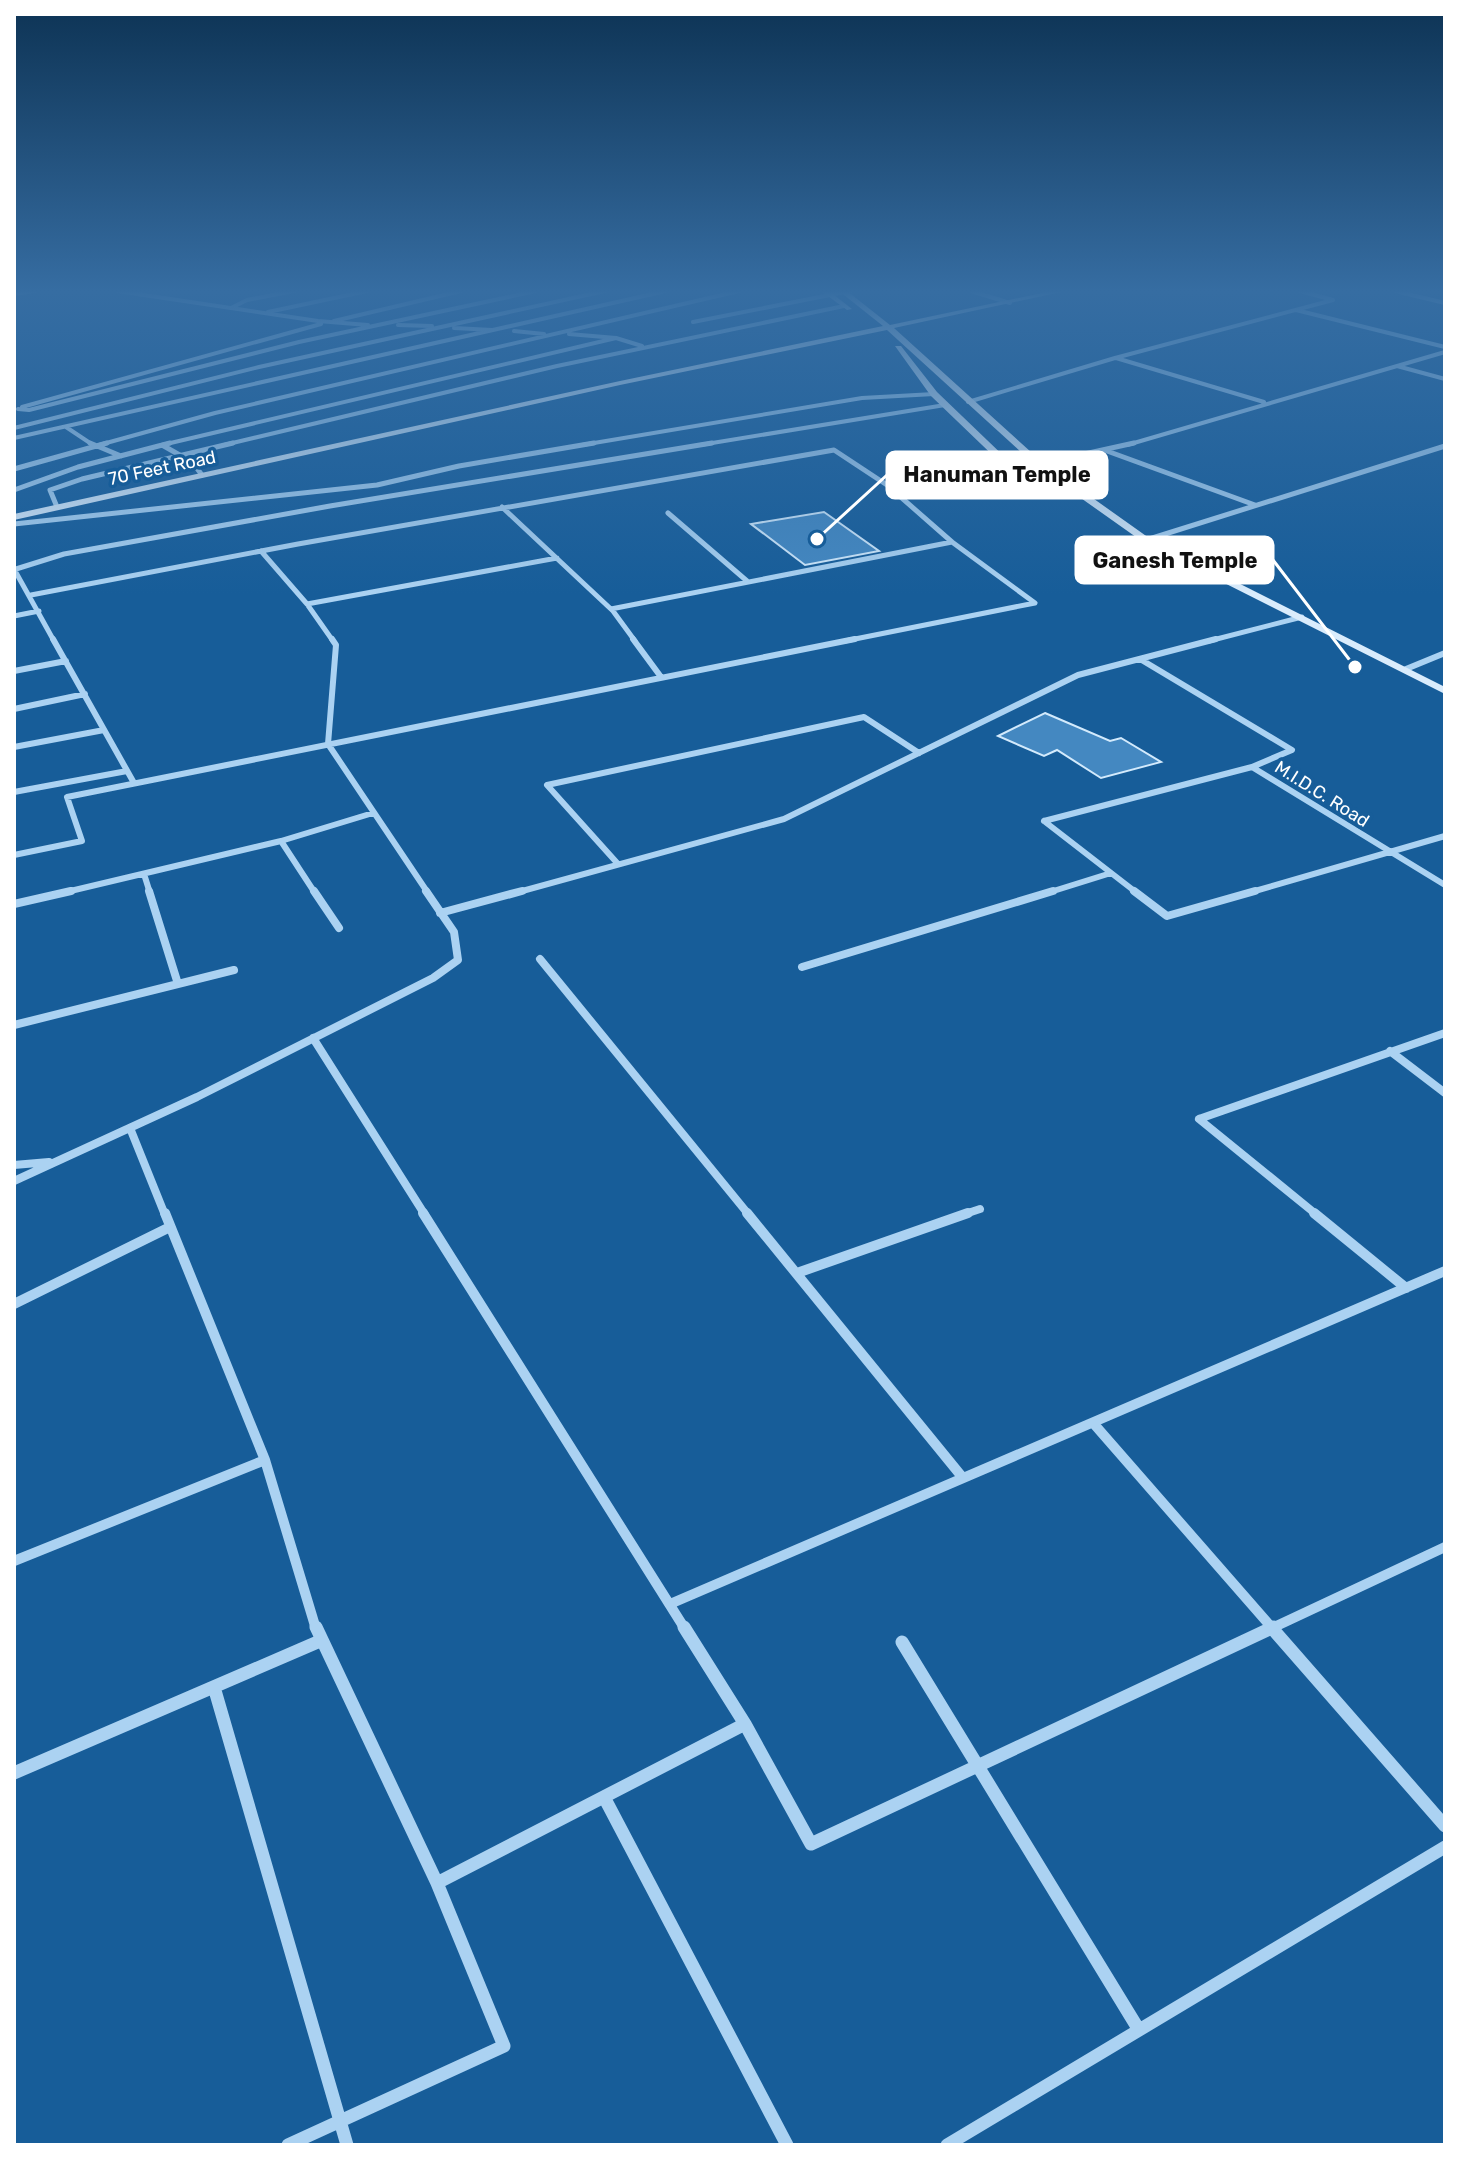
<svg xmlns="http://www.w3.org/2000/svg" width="1459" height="2159" viewBox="0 0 1459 2159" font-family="Rubik,sans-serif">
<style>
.building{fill:#4488c1;stroke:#d3eafc;stroke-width:2}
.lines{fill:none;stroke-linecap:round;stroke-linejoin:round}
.street-far5{stroke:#abd2f2;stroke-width:4}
.street-far4{stroke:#abd2f2;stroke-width:5}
.street-far3{stroke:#abd2f2;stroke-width:6}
.street-far2{stroke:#abd2f2;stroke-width:8}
.street-far1{stroke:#abd2f2;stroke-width:10}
.street{stroke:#abd2f2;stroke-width:13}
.secondary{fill:#daecfc;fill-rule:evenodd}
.labels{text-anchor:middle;stroke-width:7;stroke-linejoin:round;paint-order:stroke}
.far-street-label{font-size:18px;fill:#fff;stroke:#175d99}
.leader{fill:none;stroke:#fff;stroke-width:3}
.callout-dot{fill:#fff;stroke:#175d99;stroke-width:3}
.callout{fill:#fff;stroke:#fff;stroke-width:3}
.callout-label{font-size:22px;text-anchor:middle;font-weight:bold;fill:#111}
</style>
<rect width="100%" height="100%" fill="#175d99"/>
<path class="building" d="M 824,512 L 879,551 L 805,565 L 751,524 Z
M 1045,713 L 1110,741 L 1121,738 L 1161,762 L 1101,778 L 1057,750 L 1044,756 L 998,736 Z"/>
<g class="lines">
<path class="street-far5" d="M 117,291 L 318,321 L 368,325
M 971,291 L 1010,303
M 1395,291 L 1445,303
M 14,294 L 35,291
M 231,308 L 247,300 L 294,291
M 1296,310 L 1445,347
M 268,312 L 367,291
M 334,321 L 461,291
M 693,322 L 850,291
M 398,325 L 432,326
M 454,328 L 492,330
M 514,331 L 544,334
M 569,334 L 616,338 L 642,346
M 1116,358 L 1264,402
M 1397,366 L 1445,379
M 968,402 L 1115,358 L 1333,300 L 1300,291
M 22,407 L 321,324
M 18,409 L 29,410 L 299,342 L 536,291
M 66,427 L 93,445
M 14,428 L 259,367 L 605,291
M 14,438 L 666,291
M 99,445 L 215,413 L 739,291
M 162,445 L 616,338
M 224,445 L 557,366 L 844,306
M 582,445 L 862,398 L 934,394
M 700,445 L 945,405
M 1127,445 L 1445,352"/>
<path class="street-far4" d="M 90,443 L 121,456
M 162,445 L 192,462 L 202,475
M 1107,451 L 1255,505
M 1039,464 L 1134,443
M 14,469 L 107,443
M 887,485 L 952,542
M 14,490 L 78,467 L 170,443
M 57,507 L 50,490 L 82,479 L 233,443
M 502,507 L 613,611 L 635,641
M 668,513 L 747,581
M 14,524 L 377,485 L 459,466 L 594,443
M 1146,540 L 1445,446
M 261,551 L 307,604 L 333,641
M 14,569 L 54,641
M 16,569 L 64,554 L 330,506 L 712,443
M 31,595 L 298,544 L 834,450 L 887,485 L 1010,467
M 307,604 L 557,558
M 611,609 L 952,542 L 1035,603 L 845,641
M 14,616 L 39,611
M 1209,641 L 1302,617"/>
<path class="street-far3" d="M 53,639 L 134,783
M 332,639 L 336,645 L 328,744 L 428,893
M 633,639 L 661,677
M 1140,659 L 1292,750 L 1252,767 L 1445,885
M 1406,669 L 1445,653
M 14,671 L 66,661
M 14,709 L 85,694
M 14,747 L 104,730
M 14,792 L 127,771
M 1044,821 L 1137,893
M 1044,821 L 1252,767
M 281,841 L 373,813
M 14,855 L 82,841 L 67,797 L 855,639
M 618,864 L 547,785 L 864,717 L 919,753
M 144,874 L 150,893
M 62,893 L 281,841 L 315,893
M 515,893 L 784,819 L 1078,675 L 1216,639
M 1047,893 L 1111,873
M 1248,893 L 1445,836"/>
<path class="street-far2" d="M 149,891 L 178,984
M 314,891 L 339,928
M 1134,891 L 1167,916 L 1255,891
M 14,904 L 71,891
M 440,913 L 522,891
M 540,959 L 749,1215
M 802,967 L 1053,891
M 14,1025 L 234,970
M 313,1038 L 425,1215
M 1390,1051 L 1445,1093
M 1199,1119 L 1317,1215
M 1199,1119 L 1445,1033
M 130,1128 L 165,1215
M 14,1165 L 49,1162
M 14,1181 L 197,1097 L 433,978 L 458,960 L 454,932 L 426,891
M 962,1215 L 980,1209"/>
<path class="street-far1" d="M 165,1213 L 265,1460 L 316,1629
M 423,1213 L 685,1629
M 747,1213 L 963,1478
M 1314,1213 L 1406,1288
M 797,1273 L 968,1213
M 14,1304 L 170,1227
M 1094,1424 L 1273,1629
M 14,1561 L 265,1460
M 670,1604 L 1445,1271
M 1270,1629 L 1445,1547"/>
<path class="street" d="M 1271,1627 L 1445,1826
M 902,1642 L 1139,2030
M 214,1687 L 347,2145
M 745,1724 L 811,1844 L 1274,1627
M 14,1773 L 320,1641
M 604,1797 L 787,2145
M 437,1883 L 745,1724 L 684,1627
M 288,2145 L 504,2046 L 437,1883 L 316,1627
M 947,2145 L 1445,1847"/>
<path class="secondary" d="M 821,291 L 829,291 L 852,309 L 847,310 Z
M 839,291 L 847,291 L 890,325 L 1051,291 L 1066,291 L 894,328 L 1042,462 L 1149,538 L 1445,687 L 1445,694 L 1143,542 L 1037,467 L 1007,469 L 931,396 L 895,346 L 901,346 L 937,392 L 1012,464 L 1032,462 L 887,330 L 620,385 L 14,520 L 14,514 L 620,381 L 883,326 Z"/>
</g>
<linearGradient id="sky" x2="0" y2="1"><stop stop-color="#0d3354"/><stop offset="0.49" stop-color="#366da2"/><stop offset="1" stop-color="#366da2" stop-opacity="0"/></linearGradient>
<rect width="1459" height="594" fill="url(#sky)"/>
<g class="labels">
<g class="far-street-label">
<text transform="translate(162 468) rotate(-12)" y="6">70 Feet Road</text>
<text transform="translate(1322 794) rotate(32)" y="6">M.I.D.C. Road</text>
</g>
</g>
<path class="leader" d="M817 539L887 475M1355 667L1273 560"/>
<g class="callout-dot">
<circle cx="817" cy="539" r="8"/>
<circle cx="1355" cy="667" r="8"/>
</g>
<g class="callout">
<rect x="887" y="452" width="220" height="46" rx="8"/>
<rect x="1076" y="537" width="197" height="46" rx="8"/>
</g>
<g class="callout-label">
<text x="997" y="482">Hanuman Temple</text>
<text x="1175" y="568">Ganesh Temple</text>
</g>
<rect width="1459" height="2159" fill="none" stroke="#ffffff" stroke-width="32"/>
</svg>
